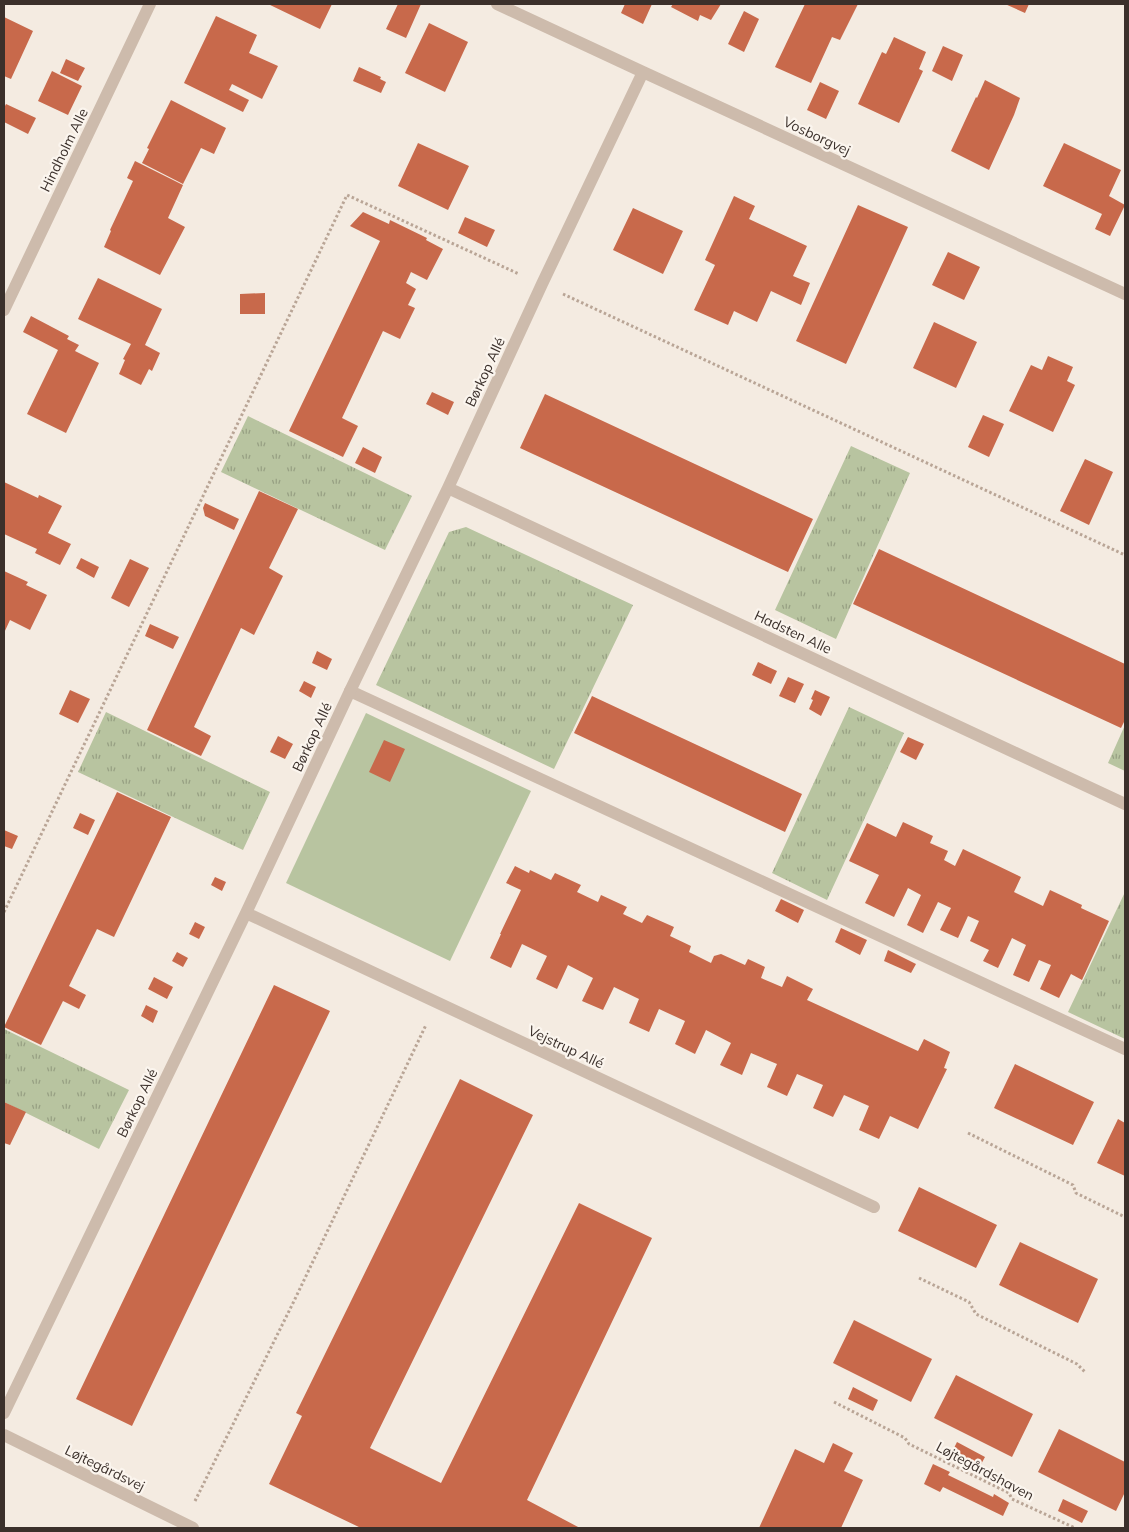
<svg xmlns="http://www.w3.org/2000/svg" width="1129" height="1532" viewBox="0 0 1129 1532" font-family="Mulish,sans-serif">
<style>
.green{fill:#b8c4a0}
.park{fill:url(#park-tufts)}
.building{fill:#c8694b}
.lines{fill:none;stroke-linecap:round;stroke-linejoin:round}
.path{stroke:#b9a596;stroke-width:3;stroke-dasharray:2.5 2.5;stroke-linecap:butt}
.service{stroke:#cdbbac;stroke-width:12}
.minor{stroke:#cdbbac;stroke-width:12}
.tertiary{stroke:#cdbbac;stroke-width:12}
.labels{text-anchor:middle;stroke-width:4.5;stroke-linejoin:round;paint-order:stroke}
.street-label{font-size:14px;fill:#3b302b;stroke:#fbf5ee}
</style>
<defs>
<pattern id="park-tufts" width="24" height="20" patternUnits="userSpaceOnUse" patternTransform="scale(1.25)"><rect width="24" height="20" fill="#b8c4a0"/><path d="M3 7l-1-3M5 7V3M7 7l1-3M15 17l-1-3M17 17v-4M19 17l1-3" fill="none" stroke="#97a083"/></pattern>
</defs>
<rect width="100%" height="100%" fill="#f4ebe1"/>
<path class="green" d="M 366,713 L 531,791 L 450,961 L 286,883 Z"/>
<path class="park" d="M 248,416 L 412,496 L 385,550 L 221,472 Z
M 851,446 L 910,473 L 836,639 L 775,610 Z
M 466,527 L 633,605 L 554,769 L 376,685 L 449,532 Z
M 849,707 L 904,733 L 827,900 L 772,873 Z
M 106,712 L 270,792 L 243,850 L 78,772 Z
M 1125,725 L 1125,771 L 1108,763 Z
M 1125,892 L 1125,1039 L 1068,1012 Z
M 4,1029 L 129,1090 L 99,1149 L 4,1102 Z"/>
<path class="building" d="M 268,4 L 332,4 L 320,29 Z
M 398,4 L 421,4 L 406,38 L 386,29 Z
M 625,4 L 652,4 L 643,24 L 621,13 Z
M 673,4 L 721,4 L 711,20 L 700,15 L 698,21 L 671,7 Z
M 805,4 L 858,4 L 840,40 L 832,37 L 811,83 L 775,67 Z
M 1005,4 L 1029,4 L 1025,13 Z
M 744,11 L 759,19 L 744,52 L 728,44 Z
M 216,16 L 257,35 L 249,53 L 278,66 L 262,99 L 232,84 L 229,90 L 249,100 L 243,112 L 184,83 Z
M 4,17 L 33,31 L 11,79 L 4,76 Z
M 429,23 L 468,42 L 445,92 L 405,73 Z
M 894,37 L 926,52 L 919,69 L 923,71 L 899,123 L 858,104 L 882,52 L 886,54 Z
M 943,46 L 963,55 L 952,81 L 932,71 Z
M 66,59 L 85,68 L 78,81 L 60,73 Z
M 359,67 L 381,77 L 380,79 L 386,82 L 381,93 L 353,81 Z
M 52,71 L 82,86 L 68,115 L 38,101 Z
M 985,80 L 1020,98 L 1014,115 L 989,170 L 951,151 L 976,97 L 977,98 Z
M 820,82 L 839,91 L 826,119 L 807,110 Z
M 171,100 L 226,128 L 214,154 L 201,148 L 183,184 L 142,163 L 149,149 L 147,148 Z
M 6,104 L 36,118 L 28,134 L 4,122 L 4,108 Z
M 418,143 L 469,166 L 448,210 L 398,186 Z
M 1064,143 L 1121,170 L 1109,196 L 1125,205 L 1110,236 L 1095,229 L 1102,214 L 1043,186 Z
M 135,161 L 183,185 L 168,218 L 185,227 L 160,275 L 104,247 L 111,231 L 110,230 L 133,181 L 127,178 Z
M 734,196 L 755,206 L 749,219 L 807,246 L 793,276 L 810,283 L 801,305 L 771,291 L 757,322 L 734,311 L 728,325 L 694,310 L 715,265 L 705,260 Z
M 858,205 L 908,227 L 846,364 L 796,341 Z
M 633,208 L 683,231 L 663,274 L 613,250 Z
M 363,212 L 389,224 L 390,220 L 427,238 L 426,240 L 443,249 L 427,280 L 411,272 L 406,283 L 416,289 L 408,305 L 415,308 L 400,339 L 383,331 L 342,418 L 358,426 L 343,457 L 289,431 L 380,241 L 350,226 Z
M 465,217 L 495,230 L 487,247 L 458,233 Z
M 948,252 L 980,267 L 964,300 L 932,285 Z
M 98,278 L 162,309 L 145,345 L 160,353 L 152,371 L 149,369 L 141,385 L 119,374 L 125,360 L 123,359 L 131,344 L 78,319 Z
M 265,293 L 265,314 L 240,314 L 240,294 Z
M 31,316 L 69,336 L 67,339 L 79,345 L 75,351 L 99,363 L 66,433 L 27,414 L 58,350 L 23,332 Z
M 934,322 L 977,342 L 956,388 L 913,368 Z
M 1048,356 L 1073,367 L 1067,381 L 1075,385 L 1053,432 L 1009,411 L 1031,365 L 1042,370 Z
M 432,392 L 454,402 L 448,415 L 426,404 Z
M 545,394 L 813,519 L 788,572 L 520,448 Z
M 983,415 L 1004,424 L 989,457 L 968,447 Z
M 363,447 L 382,457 L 375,473 L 355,463 Z
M 1085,459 L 1113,472 L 1089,525 L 1060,511 Z
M 4,482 L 38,498 L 39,495 L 62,506 L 48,533 L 71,544 L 60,565 L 35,553 L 37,549 L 4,534 Z
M 259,491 L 298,509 L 269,568 L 283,576 L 254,635 L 241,628 L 194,727 L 211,736 L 201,756 L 147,730 Z
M 205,503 L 239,519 L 234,530 L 205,516 L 203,508 Z
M 879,549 L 1125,664 L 1125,720 L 1121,728 L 853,604 Z
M 81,558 L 99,567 L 94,578 L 76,568 Z
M 130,559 L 149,568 L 129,607 L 111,598 Z
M 4,571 L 28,582 L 26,585 L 47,595 L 30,630 L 10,620 L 4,633 Z
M 150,624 L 179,637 L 173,649 L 145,636 Z
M 317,651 L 332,659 L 327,670 L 312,663 Z
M 758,662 L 777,671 L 771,684 L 752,675 Z
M 788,677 L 804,684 L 795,703 L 779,696 Z
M 304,681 L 316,687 L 311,698 L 299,691 Z
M 70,690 L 90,699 L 78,723 L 59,714 Z
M 815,690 L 830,697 L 821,716 L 809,709 L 813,700 L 811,699 Z
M 592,696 L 802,794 L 785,832 L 574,733 Z
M 278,736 L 293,744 L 285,759 L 270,752 Z
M 908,737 L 924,744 L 916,760 L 900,752 Z
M 384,740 L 405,749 L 390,782 L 369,772 Z
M 117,792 L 171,817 L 114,937 L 97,929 L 69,986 L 86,995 L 79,1009 L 63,1001 L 41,1045 L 4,1027 Z
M 80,813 L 95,820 L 88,835 L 73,828 Z
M 903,822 L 933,836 L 930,843 L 948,851 L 944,860 L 955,866 L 963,849 L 1021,877 L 1014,892 L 1043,906 L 1050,890 L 1082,905 L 1081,908 L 1109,921 L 1082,980 L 1071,974 L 1059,998 L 1040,989 L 1051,965 L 1039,960 L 1029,982 L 1013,975 L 1026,945 L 1012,938 L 998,968 L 983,961 L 989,950 L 970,941 L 979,921 L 968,916 L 958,938 L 940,930 L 951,908 L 938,902 L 923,933 L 907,925 L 921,895 L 908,888 L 894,917 L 865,903 L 879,875 L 849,861 L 867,823 L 896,837 Z
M 4,830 L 18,836 L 12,849 L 4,846 Z
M 515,866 L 529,873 L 530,870 L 551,880 L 555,873 L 581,885 L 577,892 L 598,902 L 601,895 L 627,907 L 623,914 L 642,923 L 647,915 L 674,927 L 670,936 L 691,946 L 689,952 L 711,963 L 714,956 L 721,954 L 745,965 L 748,959 L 765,967 L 761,978 L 782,987 L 787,976 L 813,989 L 807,1000 L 918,1051 L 924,1039 L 950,1052 L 944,1068 L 947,1069 L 918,1129 L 890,1116 L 879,1139 L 859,1130 L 869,1106 L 844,1095 L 833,1117 L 813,1108 L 823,1085 L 797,1074 L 787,1096 L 767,1087 L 777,1064 L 751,1053 L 742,1075 L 720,1065 L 731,1043 L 706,1030 L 695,1054 L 675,1044 L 685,1021 L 659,1009 L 649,1032 L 629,1023 L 639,999 L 614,987 L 603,1010 L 582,1001 L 593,978 L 568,965 L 557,989 L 536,979 L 547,956 L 522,944 L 511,968 L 490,958 L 501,934 L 500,934 L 521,890 L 506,883 Z
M 215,877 L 226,882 L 222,891 L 211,885 Z
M 781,899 L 804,910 L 798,923 L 775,911 Z
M 195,922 L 205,927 L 199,939 L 189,934 Z
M 841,928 L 867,940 L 860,955 L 835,942 Z
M 888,950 L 916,964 L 911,973 L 884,961 Z
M 177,952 L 188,958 L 183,967 L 172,961 Z
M 154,977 L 173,987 L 167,999 L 148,989 Z
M 274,985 L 330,1011 L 132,1426 L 76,1399 Z
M 146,1005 L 158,1011 L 153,1023 L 141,1016 Z
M 1015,1064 L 1094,1102 L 1073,1145 L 994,1108 Z
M 460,1079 L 533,1115 L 370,1448 L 441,1483 L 579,1203 L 652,1238 L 527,1500 L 580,1528 L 361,1528 L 269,1484 L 302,1416 L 296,1413 Z
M 4,1102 L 26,1112 L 10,1145 L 4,1143 Z
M 1118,1119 L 1125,1123 L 1125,1176 L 1097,1163 Z
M 919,1187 L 997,1225 L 976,1268 L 898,1231 Z
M 1020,1242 L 1098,1279 L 1078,1323 L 999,1285 Z
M 854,1320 L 932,1359 L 911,1402 L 833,1363 Z
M 956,1375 L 1033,1414 L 1012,1457 L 934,1418 Z
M 853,1387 L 878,1400 L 873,1411 L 848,1399 Z
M 1059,1429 L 1125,1462 L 1125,1492 L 1116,1511 L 1038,1472 Z
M 957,1442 L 985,1457 L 979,1468 L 951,1454 Z
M 833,1443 L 853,1453 L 844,1471 L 863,1480 L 841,1528 L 759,1528 L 795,1449 L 824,1463 Z
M 933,1464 L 950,1472 L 948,1475 L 993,1497 L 994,1494 L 1009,1503 L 1003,1516 L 943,1487 L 940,1492 L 924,1484 Z
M 1063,1499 L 1088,1511 L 1082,1523 L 1058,1511 Z"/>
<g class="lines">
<path class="path" d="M 563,294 L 1125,555
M 4,912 L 347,195 L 519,274
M 968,1133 L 1073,1185 L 1076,1193 L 1125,1217
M 919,1278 L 969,1302 L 976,1314 L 1077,1364 L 1085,1372
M 834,1402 L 905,1438 L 909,1444 L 1009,1493 L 1012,1499 L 1075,1528
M 195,1501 L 294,1301 L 426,1025"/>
<path class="service" d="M 350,691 L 1125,1049"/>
<path class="minor" d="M 497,4 L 643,72 L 1125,294
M 4,310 L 150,4
M 448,488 L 1125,804
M 246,913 L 874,1207
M 4,1413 L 246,913 L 350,691 L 448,488 L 542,284 L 643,72"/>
<path class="tertiary" d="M 4,1435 L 193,1528"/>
</g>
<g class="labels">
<g class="street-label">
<text transform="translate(817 136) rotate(25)" y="5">Vosborgvej</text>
<text transform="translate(64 150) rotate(-64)" y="5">Hindholm Alle</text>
<text transform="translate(485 372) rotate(-65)" y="5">Børkop Allé</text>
<text transform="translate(793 632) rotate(25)" y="5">Hadsten Alle</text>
<text transform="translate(312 737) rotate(-65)" y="5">Børkop Allé</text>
<text transform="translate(566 1047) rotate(25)" y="5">Vejstrup Allé</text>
<text transform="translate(137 1103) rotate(-64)" y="5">Børkop Allé</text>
<text transform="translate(105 1468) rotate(26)" y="5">Løjtegårdsvej</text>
<text transform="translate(985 1471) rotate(28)" y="5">Løjtegårdshaven</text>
</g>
</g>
<rect width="1129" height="1532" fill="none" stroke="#3b302b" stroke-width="10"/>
</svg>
